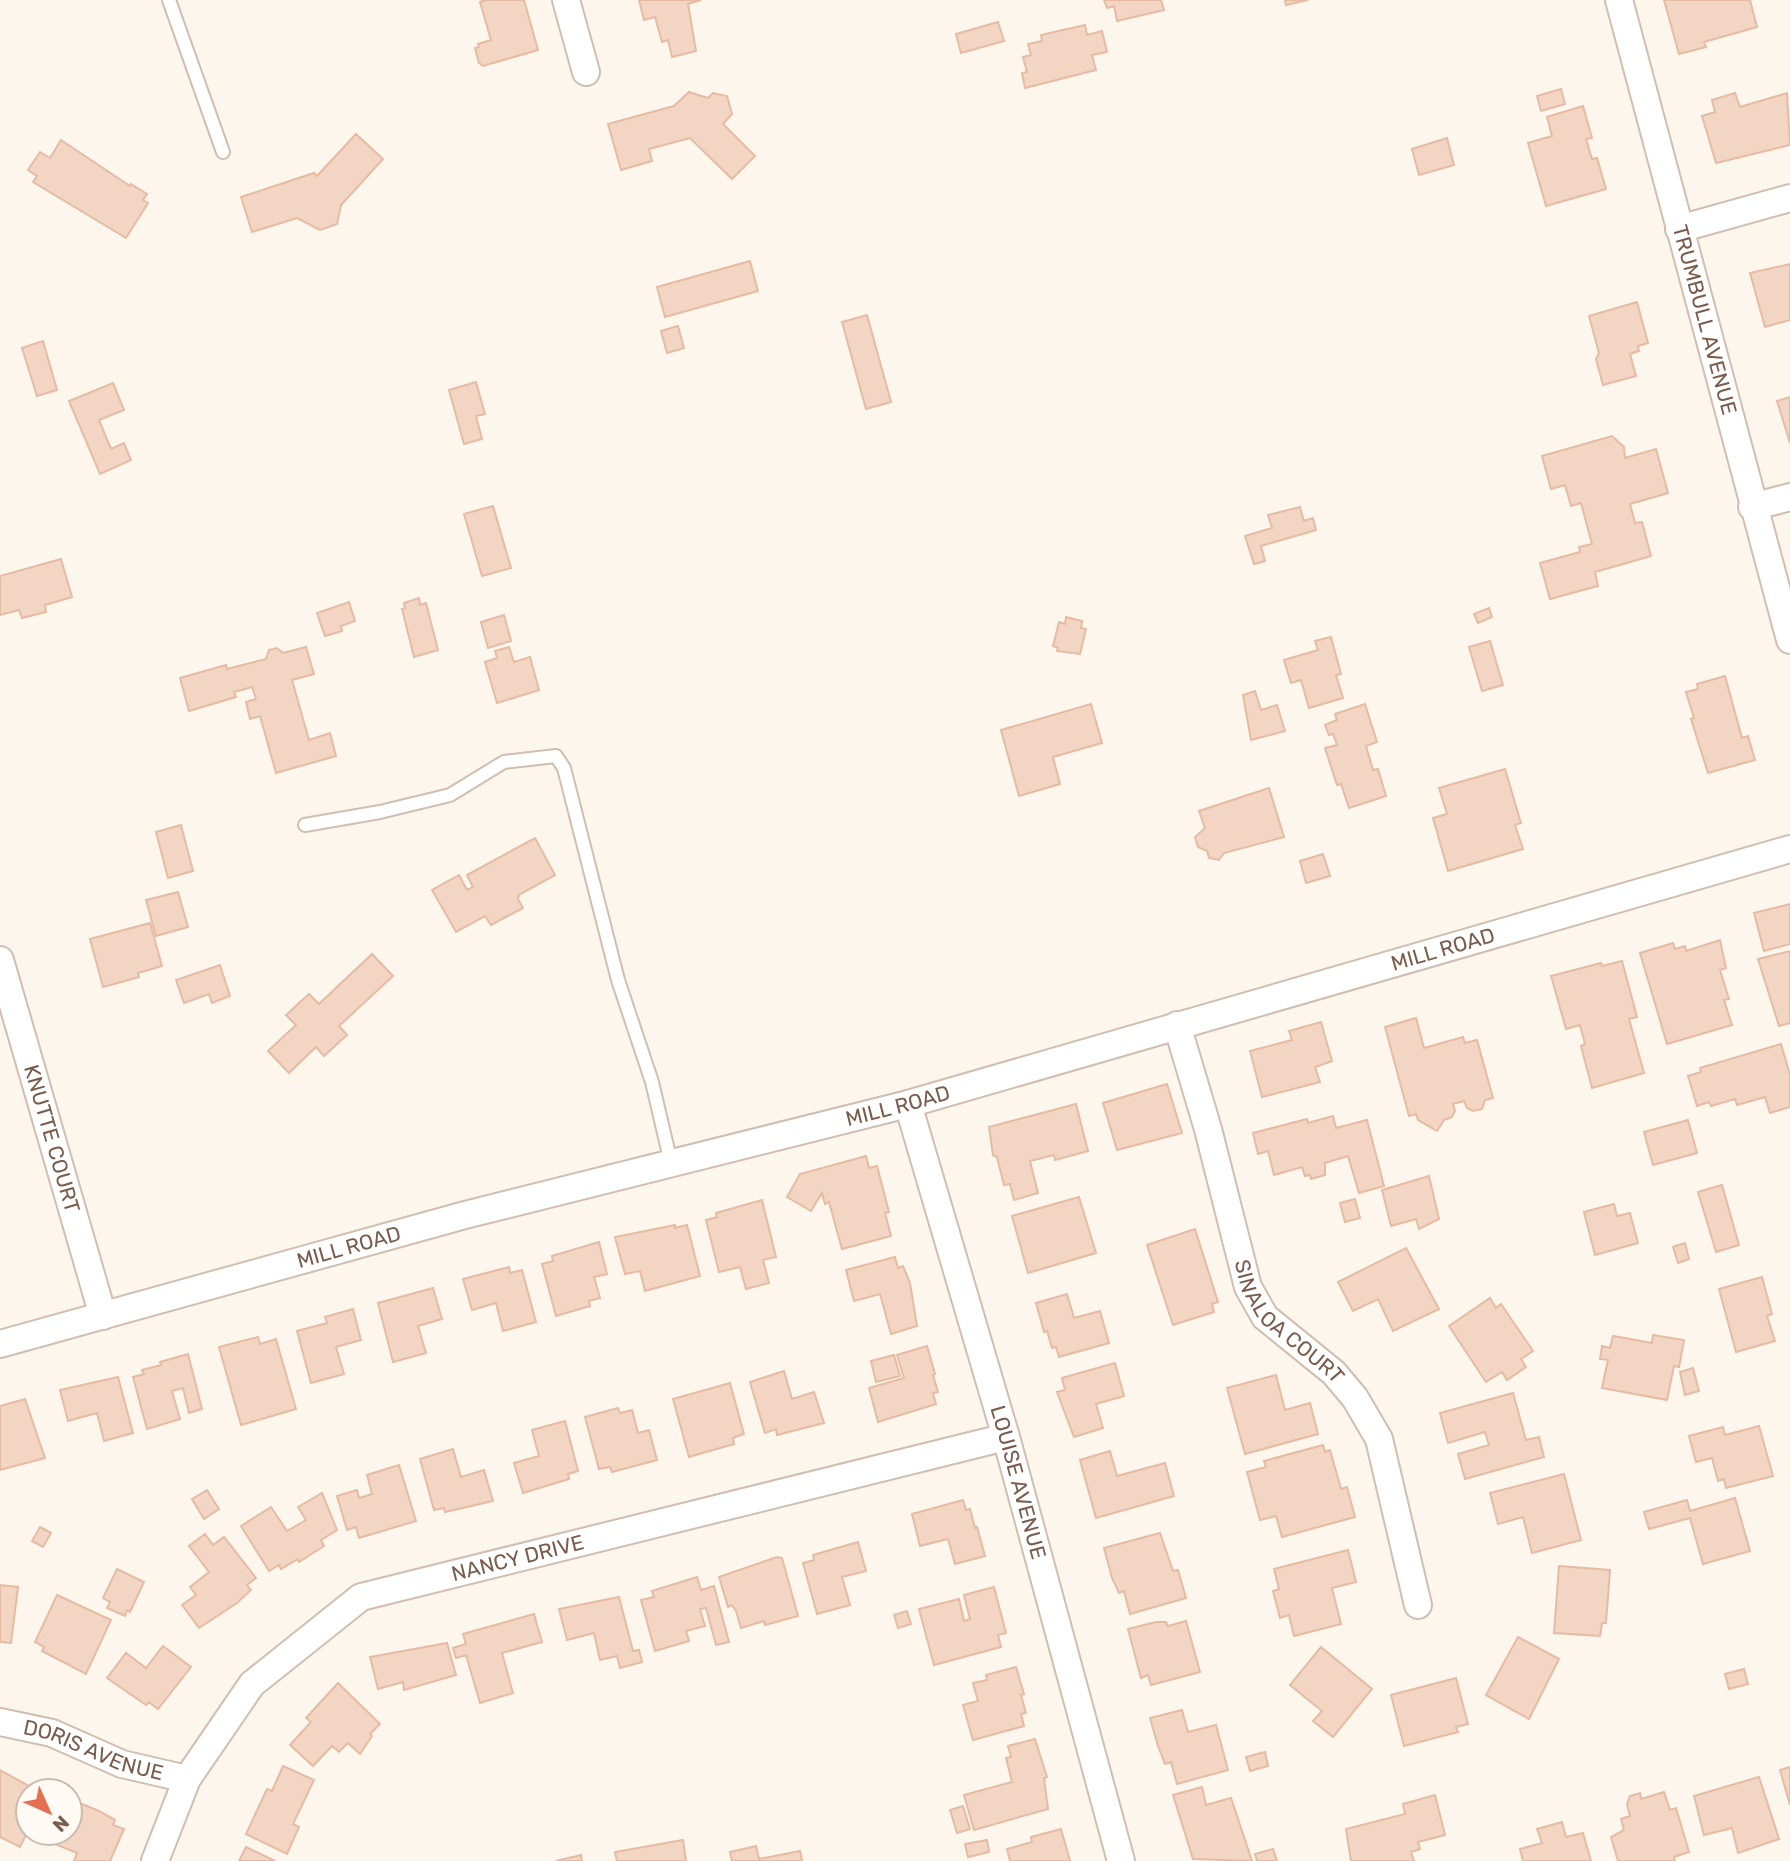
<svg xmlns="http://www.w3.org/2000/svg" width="1790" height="1861" viewBox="0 0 1790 1861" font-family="Rubik,sans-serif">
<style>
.building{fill:#f3d5c3;stroke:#e6bba3;stroke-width:2}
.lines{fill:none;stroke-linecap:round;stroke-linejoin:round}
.lane-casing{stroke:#d1beb0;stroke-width:16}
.street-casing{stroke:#d1beb0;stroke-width:30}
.lane{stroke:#fff;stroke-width:12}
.street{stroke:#fff;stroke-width:26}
.labels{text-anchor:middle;stroke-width:5;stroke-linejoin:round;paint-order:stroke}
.street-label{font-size:21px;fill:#7a5c4d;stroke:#fffaf3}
</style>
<rect width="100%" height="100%" fill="#fdf6ec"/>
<path class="building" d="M 486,0 L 524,0 L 538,50 L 483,66 L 479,63 L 475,48 L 479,47 L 478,44 L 491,40 L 480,2 Z
M 639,0 L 701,0 L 688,4 L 696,51 L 672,57 L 668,40 L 662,42 L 655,17 L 644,20 Z
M 1104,0 L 1161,0 L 1164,10 L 1117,21 L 1114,6 L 1107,8 Z
M 1285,0 L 1308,0 L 1286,5 Z
M 1664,0 L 1750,0 L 1757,27 L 1704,42 L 1706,47 L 1679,54 Z
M 998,22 L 1004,41 L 961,53 L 956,34 Z
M 1085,25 L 1087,35 L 1102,31 L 1107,52 L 1092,55 L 1096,70 L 1025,88 L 1022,73 L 1027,72 L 1023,57 L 1031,55 L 1028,44 L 1042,41 L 1041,35 Z
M 1561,89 L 1565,104 L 1541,111 L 1537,96 Z
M 689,92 L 708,98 L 713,93 L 727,96 L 732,114 L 723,124 L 755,156 L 732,179 L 690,138 L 649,149 L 652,161 L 621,170 L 608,124 L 674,106 Z
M 1735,93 L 1740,107 L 1787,93 L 1790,145 L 1716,163 L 1702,116 L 1715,112 L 1712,100 Z
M 1583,106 L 1592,138 L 1586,139 L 1592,159 L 1597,158 L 1606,189 L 1546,206 L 1528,143 L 1552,136 L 1547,117 Z
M 356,134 L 383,159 L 341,205 L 337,224 L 320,230 L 297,218 L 252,232 L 241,197 L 314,173 L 317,176 Z
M 1447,138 L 1454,165 L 1419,175 L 1412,149 Z
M 61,140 L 130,186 L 131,184 L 147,194 L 143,200 L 148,203 L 126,238 L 33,182 L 37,176 L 28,170 L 40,152 L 50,158 Z
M 750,261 L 758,291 L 665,317 L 657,287 Z
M 1790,264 L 1790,320 L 1765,327 L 1750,273 Z
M 1637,302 L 1648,343 L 1638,346 L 1639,351 L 1630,354 L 1636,376 L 1603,385 L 1596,359 L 1599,353 L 1589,316 Z
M 867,315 L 891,402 L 866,409 L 842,322 Z
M 678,326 L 684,348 L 667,353 L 661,331 Z
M 43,341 L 57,390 L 37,396 L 22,348 Z
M 476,382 L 485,414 L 476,416 L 482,439 L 464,444 L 449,390 Z
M 113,383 L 124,410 L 99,420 L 111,449 L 124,443 L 131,460 L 100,474 L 69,401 Z
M 1790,397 L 1790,443 L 1777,401 Z
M 1612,436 L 1624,447 L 1625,458 L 1656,449 L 1668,493 L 1630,504 L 1635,523 L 1642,522 L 1651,556 L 1595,572 L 1598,586 L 1550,599 L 1540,563 L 1580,552 L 1579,547 L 1592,544 L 1581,503 L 1571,506 L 1565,485 L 1551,489 L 1542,456 Z
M 493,506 L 511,568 L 482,576 L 464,514 Z
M 1300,507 L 1304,521 L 1313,518 L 1316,530 L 1261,546 L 1265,561 L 1254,564 L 1245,536 L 1272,528 L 1268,515 Z
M 61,559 L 72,597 L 45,605 L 46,612 L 22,618 L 19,610 L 0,615 L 0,576 Z
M 419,598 L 420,605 L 426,603 L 438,650 L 414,657 L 402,609 L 405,608 L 404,603 Z
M 349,602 L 355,621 L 341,626 L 342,631 L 325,636 L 317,613 Z
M 1489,608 L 1492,617 L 1478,623 L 1474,614 Z
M 504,615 L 511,641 L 488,648 L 481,622 Z
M 1066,617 L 1082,621 L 1081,628 L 1086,629 L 1080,654 L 1057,651 L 1058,648 L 1053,646 L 1059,622 L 1065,624 Z
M 1331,637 L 1341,674 L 1336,675 L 1343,698 L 1309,708 L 1301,680 L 1291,683 L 1284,660 L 1318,650 L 1315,641 Z
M 1490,641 L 1503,685 L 1482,691 L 1469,647 Z
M 306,647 L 314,674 L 292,680 L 309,740 L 330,733 L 336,756 L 276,773 L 260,716 L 250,719 L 246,702 L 256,699 L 252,687 L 234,692 L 236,697 L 189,711 L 180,678 L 226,665 L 227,669 L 266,659 L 269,650 L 277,648 L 283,653 Z
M 509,647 L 514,662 L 530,657 L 539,690 L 497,703 L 485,662 L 497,658 L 495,651 Z
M 1725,676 L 1742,738 L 1748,736 L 1755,760 L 1708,773 L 1691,719 L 1694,718 L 1686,692 L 1698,689 L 1697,684 Z
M 1255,691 L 1261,710 L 1277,705 L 1285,731 L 1251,740 L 1243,695 Z
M 1091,704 L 1102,743 L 1053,757 L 1060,784 L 1019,796 L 1001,730 Z
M 1365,704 L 1377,742 L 1366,746 L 1373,770 L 1378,769 L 1386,796 L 1349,808 L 1341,784 L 1337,785 L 1325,748 L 1337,745 L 1333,734 L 1329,735 L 1325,725 L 1337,720 L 1335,714 Z
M 1505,769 L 1521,823 L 1515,825 L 1523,849 L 1448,871 L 1433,818 L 1447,814 L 1439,788 Z
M 1269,788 L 1284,837 L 1224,853 L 1219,860 L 1209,858 L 1207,851 L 1198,847 L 1195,837 L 1205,828 L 1199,811 Z
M 181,825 L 193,871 L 168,878 L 156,832 Z
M 535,838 L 555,875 L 519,895 L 518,899 L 523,908 L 491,925 L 485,916 L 456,932 L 432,890 L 459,875 L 467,890 L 473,887 L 467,875 Z
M 1323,854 L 1330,876 L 1306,883 L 1300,861 Z
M 178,892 L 188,927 L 156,936 L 146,900 Z
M 1790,904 L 1790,944 L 1764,951 L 1754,913 Z
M 150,923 L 162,966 L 138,973 L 139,977 L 103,987 L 90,939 Z
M 1720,940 L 1726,968 L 1720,970 L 1729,999 L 1724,1000 L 1732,1025 L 1667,1044 L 1640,953 L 1673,943 L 1675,949 L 1685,946 L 1686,951 Z
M 1790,951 L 1790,1023 L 1779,1026 L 1758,959 Z
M 372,954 L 393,976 L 339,1026 L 347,1035 L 324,1056 L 316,1047 L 289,1073 L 268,1051 L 296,1025 L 286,1015 L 309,994 L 319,1004 Z
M 1622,961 L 1637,1017 L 1629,1019 L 1644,1073 L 1592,1088 L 1581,1046 L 1585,1044 L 1580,1025 L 1566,1029 L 1551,976 L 1601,963 L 1602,966 Z
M 220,965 L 230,996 L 212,1003 L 209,994 L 184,1003 L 176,980 Z
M 1416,1018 L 1424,1048 L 1463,1037 L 1465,1043 L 1477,1040 L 1493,1098 L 1485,1100 L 1482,1109 L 1473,1111 L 1467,1108 L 1464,1101 L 1453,1104 L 1455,1111 L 1452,1117 L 1444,1120 L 1437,1131 L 1418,1120 L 1416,1114 L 1409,1116 L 1385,1027 Z
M 1321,1022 L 1332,1061 L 1315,1067 L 1320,1082 L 1262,1097 L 1250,1051 L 1292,1040 L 1289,1031 Z
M 1781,1044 L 1790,1075 L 1790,1107 L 1770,1113 L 1765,1097 L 1737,1105 L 1735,1099 L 1711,1106 L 1709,1102 L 1697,1106 L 1688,1076 L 1701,1072 L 1700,1068 Z
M 1167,1084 L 1182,1133 L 1117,1150 L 1103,1103 Z
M 1076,1104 L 1088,1151 L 1055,1160 L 1054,1155 L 1030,1161 L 1038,1193 L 1014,1200 L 1010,1184 L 1004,1185 L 997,1157 L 993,1155 L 989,1127 Z
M 1333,1116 L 1336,1128 L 1367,1120 L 1384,1186 L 1359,1193 L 1348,1156 L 1325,1163 L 1325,1175 L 1311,1179 L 1310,1175 L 1305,1176 L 1302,1167 L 1274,1175 L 1268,1151 L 1258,1154 L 1253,1133 L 1307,1119 L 1308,1123 Z
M 1688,1120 L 1697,1153 L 1653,1165 L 1644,1132 Z
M 866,1156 L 869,1168 L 877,1166 L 889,1212 L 885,1213 L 891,1236 L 842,1249 L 829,1202 L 825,1204 L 822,1193 L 811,1211 L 787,1197 L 800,1174 Z
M 1429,1176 L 1439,1219 L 1419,1229 L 1416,1219 L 1391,1226 L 1382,1190 Z
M 1722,1185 L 1739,1245 L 1716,1252 L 1698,1192 Z
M 1079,1197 L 1096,1253 L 1028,1273 L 1012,1216 Z
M 1355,1199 L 1360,1218 L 1345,1222 L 1340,1203 Z
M 762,1200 L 776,1257 L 763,1260 L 769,1283 L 746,1289 L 740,1267 L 719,1272 L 706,1220 L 717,1217 L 716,1213 Z
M 1614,1204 L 1617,1216 L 1630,1213 L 1638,1243 L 1595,1255 L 1584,1212 Z
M 675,1225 L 675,1228 L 687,1225 L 700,1276 L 645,1291 L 640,1271 L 625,1274 L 615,1237 Z
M 1195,1229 L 1218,1302 L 1212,1304 L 1214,1312 L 1173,1325 L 1147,1245 Z
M 599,1242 L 607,1274 L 594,1277 L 600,1298 L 589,1301 L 590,1306 L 556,1316 L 542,1264 L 553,1261 L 552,1256 Z
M 1685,1243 L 1689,1259 L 1678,1263 L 1673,1247 Z
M 1406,1248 L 1439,1309 L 1393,1331 L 1378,1299 L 1353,1311 L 1338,1282 Z
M 895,1257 L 898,1268 L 903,1266 L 910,1283 L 917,1326 L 891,1334 L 880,1294 L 854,1301 L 846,1270 Z
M 509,1267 L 510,1273 L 522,1270 L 536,1322 L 503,1331 L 496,1303 L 472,1310 L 463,1279 Z
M 1762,1277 L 1772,1314 L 1767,1316 L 1775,1341 L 1736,1352 L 1719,1289 Z
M 433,1288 L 442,1319 L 418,1326 L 426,1353 L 393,1362 L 378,1303 Z
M 1067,1294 L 1074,1318 L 1100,1311 L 1109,1343 L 1059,1357 L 1056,1347 L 1052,1348 L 1047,1331 L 1044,1332 L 1036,1303 Z
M 1490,1298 L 1496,1308 L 1501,1304 L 1533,1351 L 1521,1359 L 1526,1367 L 1507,1380 L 1502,1372 L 1486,1382 L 1449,1326 Z
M 353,1309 L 361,1340 L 336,1347 L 344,1374 L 311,1383 L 297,1331 L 327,1323 L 325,1317 Z
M 1653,1335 L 1684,1340 L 1679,1367 L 1674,1366 L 1667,1400 L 1602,1388 L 1608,1360 L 1600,1359 L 1602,1346 L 1610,1348 L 1613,1336 L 1652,1343 Z
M 258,1337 L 260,1344 L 276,1339 L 296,1409 L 241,1425 L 219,1347 Z
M 927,1346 L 935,1374 L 933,1375 L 938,1392 L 933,1393 L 936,1404 L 878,1422 L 869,1388 L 904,1378 L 897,1355 Z
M 188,1354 L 202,1409 L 189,1413 L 183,1388 L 172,1391 L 180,1419 L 147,1429 L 133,1377 L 144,1374 L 142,1370 L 161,1365 L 160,1362 Z
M 894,1355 L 900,1376 L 876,1382 L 871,1361 Z
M 1115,1363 L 1124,1396 L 1096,1404 L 1103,1428 L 1074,1437 L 1057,1392 L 1065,1390 L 1062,1378 Z
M 1693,1368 L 1699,1391 L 1685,1395 L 1680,1372 Z
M 784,1371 L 792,1399 L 814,1392 L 824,1423 L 777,1435 L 776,1429 L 765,1433 L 750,1382 Z
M 1276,1375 L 1285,1410 L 1310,1403 L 1318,1434 L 1245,1454 L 1227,1388 Z
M 118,1377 L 133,1433 L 104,1441 L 97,1413 L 68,1421 L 60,1390 Z
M 730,1383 L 744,1434 L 733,1438 L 734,1444 L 689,1457 L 673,1399 Z
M 1513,1393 L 1526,1440 L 1539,1437 L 1544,1457 L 1465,1479 L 1458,1454 L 1489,1445 L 1485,1432 L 1448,1443 L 1440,1413 Z
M 25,1399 L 45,1458 L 0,1470 L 0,1406 Z
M 618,1408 L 620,1413 L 632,1410 L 638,1433 L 649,1430 L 657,1460 L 612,1472 L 610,1467 L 599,1469 L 585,1417 Z
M 565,1421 L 578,1471 L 568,1474 L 569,1479 L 523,1493 L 514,1463 L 539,1456 L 532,1430 Z
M 1759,1426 L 1773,1476 L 1726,1488 L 1724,1479 L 1718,1481 L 1712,1458 L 1696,1462 L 1689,1436 L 1723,1427 L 1725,1435 Z
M 1323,1445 L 1325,1452 L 1330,1450 L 1341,1489 L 1347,1487 L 1355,1517 L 1282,1537 L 1276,1516 L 1260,1520 L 1247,1472 L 1266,1467 L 1264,1461 Z
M 453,1449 L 461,1477 L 484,1470 L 493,1501 L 445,1512 L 444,1508 L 434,1510 L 420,1459 Z
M 1110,1451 L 1117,1476 L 1165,1463 L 1174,1496 L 1096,1518 L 1080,1460 Z
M 399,1465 L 416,1521 L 359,1538 L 356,1527 L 347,1530 L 337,1496 L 357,1490 L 359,1498 L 372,1494 L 367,1475 Z
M 1564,1474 L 1581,1540 L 1532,1553 L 1523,1517 L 1498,1524 L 1490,1493 Z
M 207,1490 L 219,1509 L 204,1519 L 192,1499 Z
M 322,1493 L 337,1530 L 321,1540 L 324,1546 L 299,1562 L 298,1559 L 281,1569 L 279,1565 L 269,1571 L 241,1526 L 271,1507 L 287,1531 L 306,1520 L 298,1507 Z
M 1735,1498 L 1750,1551 L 1703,1564 L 1690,1518 L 1649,1529 L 1644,1512 L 1687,1500 L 1690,1511 Z
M 963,1500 L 966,1510 L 970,1509 L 975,1528 L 977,1527 L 985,1556 L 955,1564 L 948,1539 L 920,1546 L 912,1514 Z
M 40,1527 L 51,1533 L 43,1547 L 32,1541 Z
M 1160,1533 L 1173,1571 L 1178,1570 L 1186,1598 L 1130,1614 L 1124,1591 L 1119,1593 L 1112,1578 L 1104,1548 Z
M 205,1534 L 213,1545 L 224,1537 L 256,1578 L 247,1585 L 251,1590 L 237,1603 L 199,1628 L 182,1605 L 196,1595 L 190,1587 L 209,1572 L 189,1546 Z
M 858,1542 L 866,1571 L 842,1577 L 850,1605 L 817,1614 L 803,1563 L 814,1560 L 813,1555 Z
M 1348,1550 L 1356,1582 L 1332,1588 L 1341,1624 L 1294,1636 L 1289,1615 L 1280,1618 L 1273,1591 L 1279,1589 L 1274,1569 Z
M 777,1557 L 782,1558 L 798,1616 L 765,1625 L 764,1621 L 741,1628 L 736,1611 L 732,1605 L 728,1607 L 719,1577 Z
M 1559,1566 L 1610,1570 L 1606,1623 L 1602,1623 L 1600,1636 L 1554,1633 Z
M 117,1569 L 144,1582 L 130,1612 L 127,1610 L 125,1616 L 107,1608 L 110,1602 L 103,1598 Z
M 697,1577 L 701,1590 L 714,1586 L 729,1642 L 716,1645 L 706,1608 L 700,1609 L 705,1626 L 686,1631 L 689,1641 L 655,1651 L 641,1600 L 654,1597 L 652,1591 Z
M 0,1585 L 18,1587 L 11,1643 L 0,1642 Z
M 994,1587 L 1006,1633 L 998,1635 L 1001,1647 L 934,1665 L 919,1609 L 959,1599 L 964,1621 L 970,1619 L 964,1595 Z
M 57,1595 L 111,1620 L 86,1674 L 42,1651 L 44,1647 L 35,1642 Z
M 619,1597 L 633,1651 L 639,1650 L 642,1662 L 620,1668 L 617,1656 L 600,1660 L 594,1633 L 567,1640 L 559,1609 Z
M 907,1611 L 911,1624 L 898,1628 L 894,1615 Z
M 534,1614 L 542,1642 L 502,1653 L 513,1693 L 480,1703 L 466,1655 L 456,1658 L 453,1648 L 466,1644 L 463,1634 Z
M 1186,1621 L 1200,1672 L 1151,1685 L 1148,1675 L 1141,1678 L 1128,1629 L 1156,1622 L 1166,1622 L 1168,1626 Z
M 1518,1637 L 1559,1659 L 1529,1719 L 1486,1695 Z
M 447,1643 L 456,1675 L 404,1690 L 403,1682 L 378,1689 L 370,1657 Z
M 163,1646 L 191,1667 L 158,1709 L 149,1702 L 146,1705 L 107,1678 L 126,1653 L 146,1668 Z
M 1321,1647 L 1372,1689 L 1333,1737 L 1313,1721 L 1322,1711 L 1290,1685 Z
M 1016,1667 L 1024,1694 L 1021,1695 L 1026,1713 L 1021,1714 L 1024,1726 L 973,1740 L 963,1705 L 978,1701 L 973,1683 L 987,1680 L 986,1675 Z
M 1744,1669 L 1748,1684 L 1729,1689 L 1725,1674 Z
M 1456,1678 L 1468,1724 L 1456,1727 L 1458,1732 L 1404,1746 L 1391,1695 Z
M 338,1683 L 380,1724 L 370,1734 L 372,1736 L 360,1754 L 348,1743 L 339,1752 L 332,1746 L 313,1766 L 290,1745 L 311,1722 L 306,1718 Z
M 1182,1710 L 1188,1732 L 1216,1725 L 1228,1770 L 1177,1784 L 1171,1762 L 1165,1764 L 1158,1746 L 1150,1718 Z
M 1035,1739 L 1047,1777 L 1044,1778 L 1048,1809 L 974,1830 L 964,1795 L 1012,1782 L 1006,1758 L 1011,1757 L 1008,1746 Z
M 1265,1752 L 1268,1766 L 1250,1771 L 1246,1757 Z
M 283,1766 L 314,1780 L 293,1824 L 299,1827 L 287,1854 L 246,1834 L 267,1789 L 272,1791 Z
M 1790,1767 L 1790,1805 L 1780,1770 Z
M 0,1770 L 36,1790 L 28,1791 L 28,1831 L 20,1847 L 0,1837 Z
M 1759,1777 L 1779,1839 L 1738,1853 L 1732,1828 L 1704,1835 L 1694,1796 Z
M 1202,1787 L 1206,1805 L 1231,1798 L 1252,1861 L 1193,1859 L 1173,1795 Z
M 1664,1792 L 1670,1810 L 1676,1808 L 1689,1852 L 1674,1857 L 1675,1861 L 1618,1861 L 1611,1837 L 1624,1830 L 1621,1819 L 1630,1816 L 1627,1804 L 1630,1796 L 1640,1793 L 1641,1799 Z
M 1435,1795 L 1445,1835 L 1418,1842 L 1420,1849 L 1411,1852 L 1414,1861 L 1351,1861 L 1346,1829 L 1405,1814 L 1403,1804 Z
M 72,1800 L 99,1811 L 115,1820 L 113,1825 L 124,1829 L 110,1861 L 74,1861 L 77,1853 L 55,1844 L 60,1833 L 70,1833 Z
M 963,1806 L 970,1829 L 957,1833 L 950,1810 Z
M 1562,1822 L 1566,1837 L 1583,1833 L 1591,1861 L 1523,1861 L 1520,1849 L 1542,1843 L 1537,1829 Z
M 1061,1829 L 1070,1861 L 1010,1861 L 1007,1849 L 1032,1842 L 1031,1837 Z
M 683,1840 L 686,1861 L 617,1861 L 615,1852 Z
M 987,1840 L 989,1852 L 968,1857 L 965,1844 Z
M 756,1846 L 759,1859 L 800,1851 L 802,1861 L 732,1861 L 730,1852 Z
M 246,1847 L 275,1861 L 239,1861 Z
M 1273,1849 L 1277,1861 L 1257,1861 L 1255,1854 Z
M 581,1855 L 582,1861 L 556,1861 Z"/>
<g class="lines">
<defs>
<path id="lane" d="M 169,0 L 223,152
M 305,825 L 380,812 L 450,795 L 504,762 L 556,756 L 564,768 L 618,980 L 652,1082 L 671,1163"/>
<g id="street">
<path d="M 566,0 L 586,72"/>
<path id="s1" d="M 1619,0 L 1790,640"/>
<path d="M 1679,229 L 1790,198"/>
<path d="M 1752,507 L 1790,497"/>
<path id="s2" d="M 0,960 L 103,1316"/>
<path id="s3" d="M 1177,1025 L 1208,1129 L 1248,1287 L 1265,1317 L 1334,1373 L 1355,1398 L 1379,1439 L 1418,1605"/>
<path id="s4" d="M 908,1104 L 1006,1437 L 1121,1861"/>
<path id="s5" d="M 0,1344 L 465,1215 L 908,1104 L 1790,849"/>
<path id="s6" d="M 0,1722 L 52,1733 L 122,1764 L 187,1779"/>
<path id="s7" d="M 155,1861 L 187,1779 L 252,1684 L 361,1597 L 1006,1437"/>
</g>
</defs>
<use href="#lane" class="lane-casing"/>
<use href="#street" class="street-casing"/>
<use href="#lane" class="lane"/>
<use href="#street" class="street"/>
</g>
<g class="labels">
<g class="street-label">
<text dy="7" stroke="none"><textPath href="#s1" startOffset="331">TRUMBULL AVENUE</textPath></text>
<text dy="7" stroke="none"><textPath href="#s5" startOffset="1496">MILL ROAD</textPath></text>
<text dy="7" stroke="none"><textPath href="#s5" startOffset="929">MILL ROAD</textPath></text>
<text dy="7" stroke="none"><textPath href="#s2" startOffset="186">KNUTTE COURT</textPath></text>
<text dy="7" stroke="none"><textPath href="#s5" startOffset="362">MILL ROAD</textPath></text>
<text dy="7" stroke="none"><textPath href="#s3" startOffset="324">SINALOA COURT</textPath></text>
<text dy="7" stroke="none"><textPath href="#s4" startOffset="394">LOUISE AVENUE</textPath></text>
<text dy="7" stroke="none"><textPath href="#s7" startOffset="504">NANCY DRIVE</textPath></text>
<text dy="7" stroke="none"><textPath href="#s6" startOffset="98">DORIS AVENUE</textPath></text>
</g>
</g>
<g transform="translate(49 1812) rotate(135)"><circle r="33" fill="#fffaf3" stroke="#cabbb1" stroke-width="2"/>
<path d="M0-5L12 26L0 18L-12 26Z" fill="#e76f51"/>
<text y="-10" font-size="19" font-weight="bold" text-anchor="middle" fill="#7a5c4d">N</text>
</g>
</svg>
